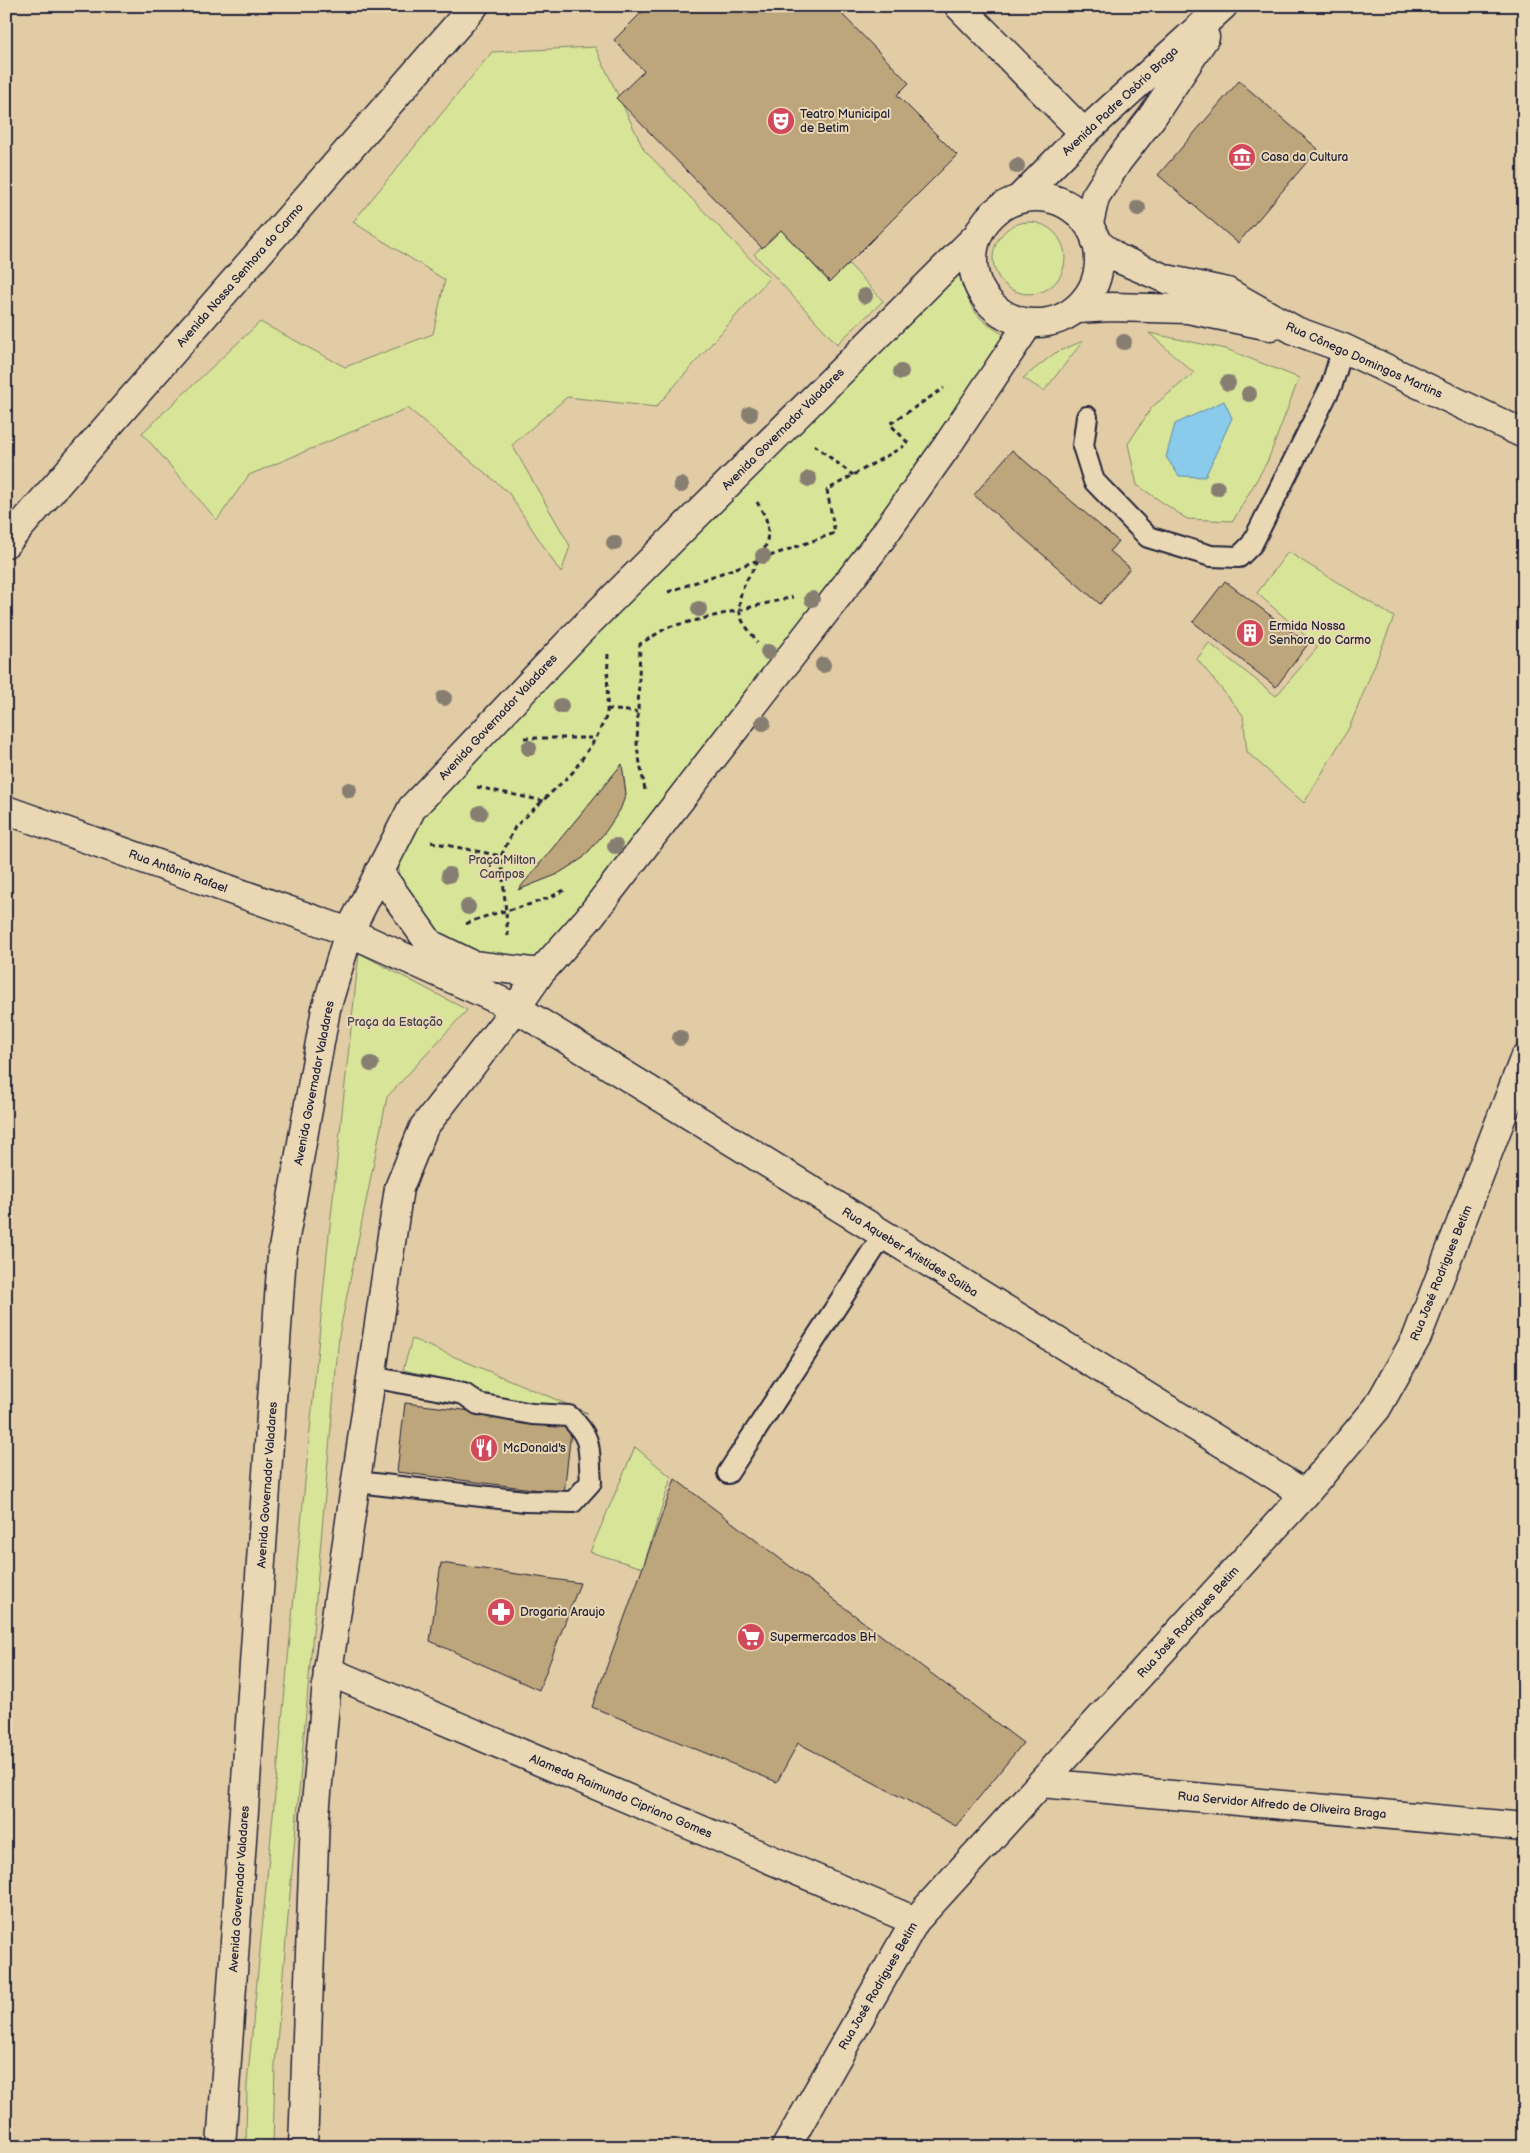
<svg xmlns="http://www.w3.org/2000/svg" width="1530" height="2153" viewBox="0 0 1530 2153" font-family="'Balsamiq Sans',sans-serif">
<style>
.green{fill:#d8e598;stroke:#7d846a}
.water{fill:#8acaeb;stroke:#6087a5}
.building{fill:#bda67b;stroke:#22223b}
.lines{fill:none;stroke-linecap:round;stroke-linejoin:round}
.lane-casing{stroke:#22223b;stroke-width:24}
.street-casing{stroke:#22223b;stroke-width:31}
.secondary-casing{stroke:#22223b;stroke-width:31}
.path{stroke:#22223b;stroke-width:3;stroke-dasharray:5 4;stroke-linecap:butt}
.lane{stroke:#ead8b5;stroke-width:20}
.street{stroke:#ead8b5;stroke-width:28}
.secondary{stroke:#ead8b5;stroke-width:28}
.tree{fill:#877e72}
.labels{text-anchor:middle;stroke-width:4;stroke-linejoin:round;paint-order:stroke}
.street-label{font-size:12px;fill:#22223b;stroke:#ead8b5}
.poi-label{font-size:12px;fill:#22223b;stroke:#ead8b5;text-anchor:start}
.park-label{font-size:12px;fill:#3d3f49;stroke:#ead8b5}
</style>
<rect width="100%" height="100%" fill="#e1cca5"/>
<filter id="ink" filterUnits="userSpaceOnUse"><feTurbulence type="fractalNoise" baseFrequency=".02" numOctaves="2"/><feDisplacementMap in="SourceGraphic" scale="10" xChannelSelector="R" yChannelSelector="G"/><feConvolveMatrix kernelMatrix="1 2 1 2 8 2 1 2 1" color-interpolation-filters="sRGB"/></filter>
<g filter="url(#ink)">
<path class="green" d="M 595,47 L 644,150 L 769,278 L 656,407 L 567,397 L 512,445 L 570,546 L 561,573 L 508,492 L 408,408 L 249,475 L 217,520 L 142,433 L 260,322 L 345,367 L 433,334 L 445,280 L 353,222 L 492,52 Z
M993 258a36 36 0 1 1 72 0a36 36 0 1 1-72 0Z
M 781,230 L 829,282 L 849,264 L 883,301 L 837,344 L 754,254 Z
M 960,270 C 967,305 975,321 1009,337 L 930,461 L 537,968 L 449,948 L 402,886 L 398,864 L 406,831 L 572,646 Z
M 1149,333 L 1226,349 L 1299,378 L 1268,460 L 1233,521 L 1187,519 L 1137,485 L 1128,444 L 1152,407 L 1194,373 Z
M 1083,341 L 1044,391 L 1023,378 L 1055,353 Z
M 1288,552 L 1394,617 L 1350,726 L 1304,803 L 1247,752 L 1243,715 L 1197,659 L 1209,643 L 1276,696 L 1318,647 L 1257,593 Z
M 359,953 L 467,1010 L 387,1097 L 339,1335 L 275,2065 L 273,2147 L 246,2147 L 247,2085 L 327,1254 Z
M 412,1339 L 588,1413 L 491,1403 L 466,1384 L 403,1370 Z
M 635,1447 L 671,1477 L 643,1568 L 590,1552 Z"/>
<path class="water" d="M 1224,401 L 1232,418 L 1205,477 L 1179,476 L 1166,457 L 1175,424 Z"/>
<path class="building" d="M 648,6 L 834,6 L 909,83 L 897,95 L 957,155 L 830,282 L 781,230 L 762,248 L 616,98 L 644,71 L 614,40 Z
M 1239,81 L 1318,149 L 1238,243 L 1158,175 Z
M 1012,450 L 1118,541 L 1110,551 L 1130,568 L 1100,604 L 974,495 Z
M 1225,581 L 1308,644 L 1276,687 L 1193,622 Z
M 622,764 L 626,794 L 620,810 L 606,831 L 583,858 L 556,875 L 518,890 Z
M 405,1403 L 572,1423 L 564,1493 L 397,1472 Z
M 675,1479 L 1023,1743 L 956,1826 L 798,1743 L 777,1782 L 592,1707 Z
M 441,1563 L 580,1583 L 539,1690 L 430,1641 Z"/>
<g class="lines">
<defs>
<path id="lane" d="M 1087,417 L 1083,446 L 1094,481 L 1148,537 L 1211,556 L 1239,557 L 1252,544 L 1332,384 L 1343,348
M 728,1473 L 883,1235
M 357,1482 L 525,1501 L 573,1502 L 591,1482 C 588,1449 594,1440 569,1416 L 532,1414 L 478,1404 L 464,1394 L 371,1377"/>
<path id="street" d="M 959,6 L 1084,133
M 1096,242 L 1117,258 L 1166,279 L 1227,292 L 1296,331 L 1343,348 L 1524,434
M 1077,309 L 1111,307 L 1188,309 L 1270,326
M 6,543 L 474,6
M 6,810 L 349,932
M 516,1008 L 1305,1494
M 328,1671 L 915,1921
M 1041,1783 L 1524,1827
M 786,2147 L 915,1921 L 1305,1494 L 1377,1408 L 1417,1337 L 1524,1059"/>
<path id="secondary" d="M973 260a63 63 0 1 1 126 0a63 63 0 1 1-126 0Z
M 1019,199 L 1084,133 L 1223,6
M 1089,223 L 1095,197 L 1118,161 L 1152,117 L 1205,37
M 379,872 L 430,944 L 473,965 L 540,973
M 349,932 L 516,1008
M 221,2147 L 282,1254 L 326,1009 L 349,932 L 412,808 L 576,635 L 977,236
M 303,2147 L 315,1815 L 328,1671 L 399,1188 L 424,1127 L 516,1008 L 540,973 L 588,919 L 873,550 L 947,446 L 1029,323"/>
</defs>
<use href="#lane" class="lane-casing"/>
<use href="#street" class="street-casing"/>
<use href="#secondary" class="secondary-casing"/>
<path class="path" d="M 908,443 L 890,424 L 944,388
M 814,445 L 853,475
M 757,502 C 760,508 766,516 767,523 C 774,561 734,576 740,613 C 741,624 753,633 757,643
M 668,592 L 835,533 L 827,490 L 904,446
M 607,709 L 637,712
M 524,738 L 596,738
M 477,787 L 544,801
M 645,790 L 637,747 L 640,644 L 668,627 L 793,597
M 431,842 L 501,856
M 466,924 C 498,909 535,908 566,889
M 508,936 L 501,856 L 515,827 L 573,772 L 596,738 L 607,715 L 608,650"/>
<use href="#lane" class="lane"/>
<use href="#street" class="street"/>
<use href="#secondary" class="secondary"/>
</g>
<g class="tree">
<circle cx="1017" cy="166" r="8"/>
<circle cx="1138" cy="208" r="8"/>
<circle cx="865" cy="296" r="8"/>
<circle cx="1124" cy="342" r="8"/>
<circle cx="901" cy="372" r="8"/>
<circle cx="1228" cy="383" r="8"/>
<circle cx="1249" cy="394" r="8"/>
<circle cx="750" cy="414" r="8"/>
<circle cx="809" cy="479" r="8"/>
<circle cx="681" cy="485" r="8"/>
<circle cx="1217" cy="488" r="8"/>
<circle cx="614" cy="543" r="8"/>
<circle cx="763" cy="556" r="8"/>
<circle cx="812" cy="599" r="8"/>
<circle cx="699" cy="609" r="8"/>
<circle cx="768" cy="652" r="8"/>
<circle cx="823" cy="665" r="8"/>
<circle cx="444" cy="698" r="8"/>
<circle cx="561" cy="706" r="8"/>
<circle cx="763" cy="723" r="8"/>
<circle cx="529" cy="748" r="8"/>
<circle cx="349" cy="790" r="8"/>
<circle cx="480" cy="813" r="8"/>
<circle cx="615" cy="846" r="8"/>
<circle cx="449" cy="875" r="8"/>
<circle cx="468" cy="907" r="8"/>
<circle cx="680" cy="1038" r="8"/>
<circle cx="371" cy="1064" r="8"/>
</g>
</g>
<defs>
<symbol id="theatre-disc" viewBox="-11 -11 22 22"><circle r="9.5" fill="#d1495b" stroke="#ead8b5"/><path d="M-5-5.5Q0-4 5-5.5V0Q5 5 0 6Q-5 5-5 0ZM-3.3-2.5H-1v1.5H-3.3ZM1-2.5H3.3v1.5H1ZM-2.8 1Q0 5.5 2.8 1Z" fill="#fff"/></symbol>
<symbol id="museum-disc" viewBox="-11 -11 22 22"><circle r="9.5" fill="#d1495b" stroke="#ead8b5"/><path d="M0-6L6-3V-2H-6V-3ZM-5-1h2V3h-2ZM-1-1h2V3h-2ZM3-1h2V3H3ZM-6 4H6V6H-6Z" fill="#fff"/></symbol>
<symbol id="building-disc" viewBox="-11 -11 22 22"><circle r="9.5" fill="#d1495b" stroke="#ead8b5"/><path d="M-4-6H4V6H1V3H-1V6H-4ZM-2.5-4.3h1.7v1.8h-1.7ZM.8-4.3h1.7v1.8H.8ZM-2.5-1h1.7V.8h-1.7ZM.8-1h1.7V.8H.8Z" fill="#fff"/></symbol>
<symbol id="restaurant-disc" viewBox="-11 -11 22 22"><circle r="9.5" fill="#d1495b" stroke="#ead8b5"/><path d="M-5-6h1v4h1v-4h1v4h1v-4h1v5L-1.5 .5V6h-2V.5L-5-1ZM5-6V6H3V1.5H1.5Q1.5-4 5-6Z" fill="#fff"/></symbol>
<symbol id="pharmacy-disc" viewBox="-11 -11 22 22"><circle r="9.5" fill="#d1495b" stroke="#ead8b5"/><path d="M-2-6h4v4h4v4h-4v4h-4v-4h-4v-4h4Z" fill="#fff"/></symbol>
<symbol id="supermarket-disc" viewBox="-11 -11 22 22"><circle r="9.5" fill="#d1495b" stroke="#ead8b5"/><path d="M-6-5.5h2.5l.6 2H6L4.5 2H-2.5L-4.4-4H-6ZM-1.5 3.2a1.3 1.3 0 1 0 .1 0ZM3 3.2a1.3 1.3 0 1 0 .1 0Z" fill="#fff"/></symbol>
</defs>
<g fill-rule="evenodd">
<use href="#theatre-disc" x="765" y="105" width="32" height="32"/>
<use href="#museum-disc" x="1226" y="141" width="32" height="32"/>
<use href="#building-disc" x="1234" y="617" width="32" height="32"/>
<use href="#restaurant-disc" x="468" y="1432" width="32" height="32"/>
<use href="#pharmacy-disc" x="485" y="1596" width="32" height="32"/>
<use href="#supermarket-disc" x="735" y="1621" width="32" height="32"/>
</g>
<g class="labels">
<g class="street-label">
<text transform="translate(1120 101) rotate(-43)" y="4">Avenida Padre Osório Braga</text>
<text transform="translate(240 275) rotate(-49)" y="4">Avenida Nossa Senhora do Carmo</text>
<text transform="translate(1364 360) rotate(24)" y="4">Rua Cônego Domingos Martins</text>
<text transform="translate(783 429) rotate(-45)" y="4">Avenida Governador Valadares</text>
<text transform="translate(498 717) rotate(-47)" y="4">Avenida Governador Valadares</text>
<text transform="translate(178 871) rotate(20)" y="4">Rua Antônio Rafael</text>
<text transform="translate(314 1083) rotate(-79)" y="4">Avenida Governador Valadares</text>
<text transform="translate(910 1252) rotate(32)" y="4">Rua Aqueber Aristides Saliba</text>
<text transform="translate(1441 1273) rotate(-68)" y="4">Rua José Rodrigues Betim</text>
<text transform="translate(267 1485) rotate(-86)" y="4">Avenida Governador Valadares</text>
<text transform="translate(1188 1622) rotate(-48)" y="4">Rua José Rodrigues Betim</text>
<text transform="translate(621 1796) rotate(23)" y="4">Alameda Raimundo Cipriano Gomes</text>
<text transform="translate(1282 1805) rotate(5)" y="4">Rua Servidor Alfredo de Oliveira Braga</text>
<text transform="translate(239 1889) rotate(-86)" y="4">Avenida Governador Valadares</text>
<text transform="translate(878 1986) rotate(-60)" y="4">Rua José Rodrigues Betim</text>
</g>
<g class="poi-label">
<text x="800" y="118">Teatro Municipal<tspan x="800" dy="14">de Betim</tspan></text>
<text x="1261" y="161">Casa da Cultura</text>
<text x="1269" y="630">Ermida Nossa<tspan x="1269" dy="14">Senhora do Carmo</tspan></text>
<text x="503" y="1452">McDonald's</text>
<text x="520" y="1616">Drogaria Araujo</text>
<text x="770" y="1641">Supermercados BH</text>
</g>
<g class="park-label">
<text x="502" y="864">Praça Milton<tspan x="502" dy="14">Campos</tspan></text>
<text x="395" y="1026">Praça da Estação</text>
</g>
</g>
<rect width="1530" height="2153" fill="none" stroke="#ead8b5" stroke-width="25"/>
<rect x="12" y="12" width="1505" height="2128" fill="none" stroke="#22223b" stroke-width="2" filter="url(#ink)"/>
</svg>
